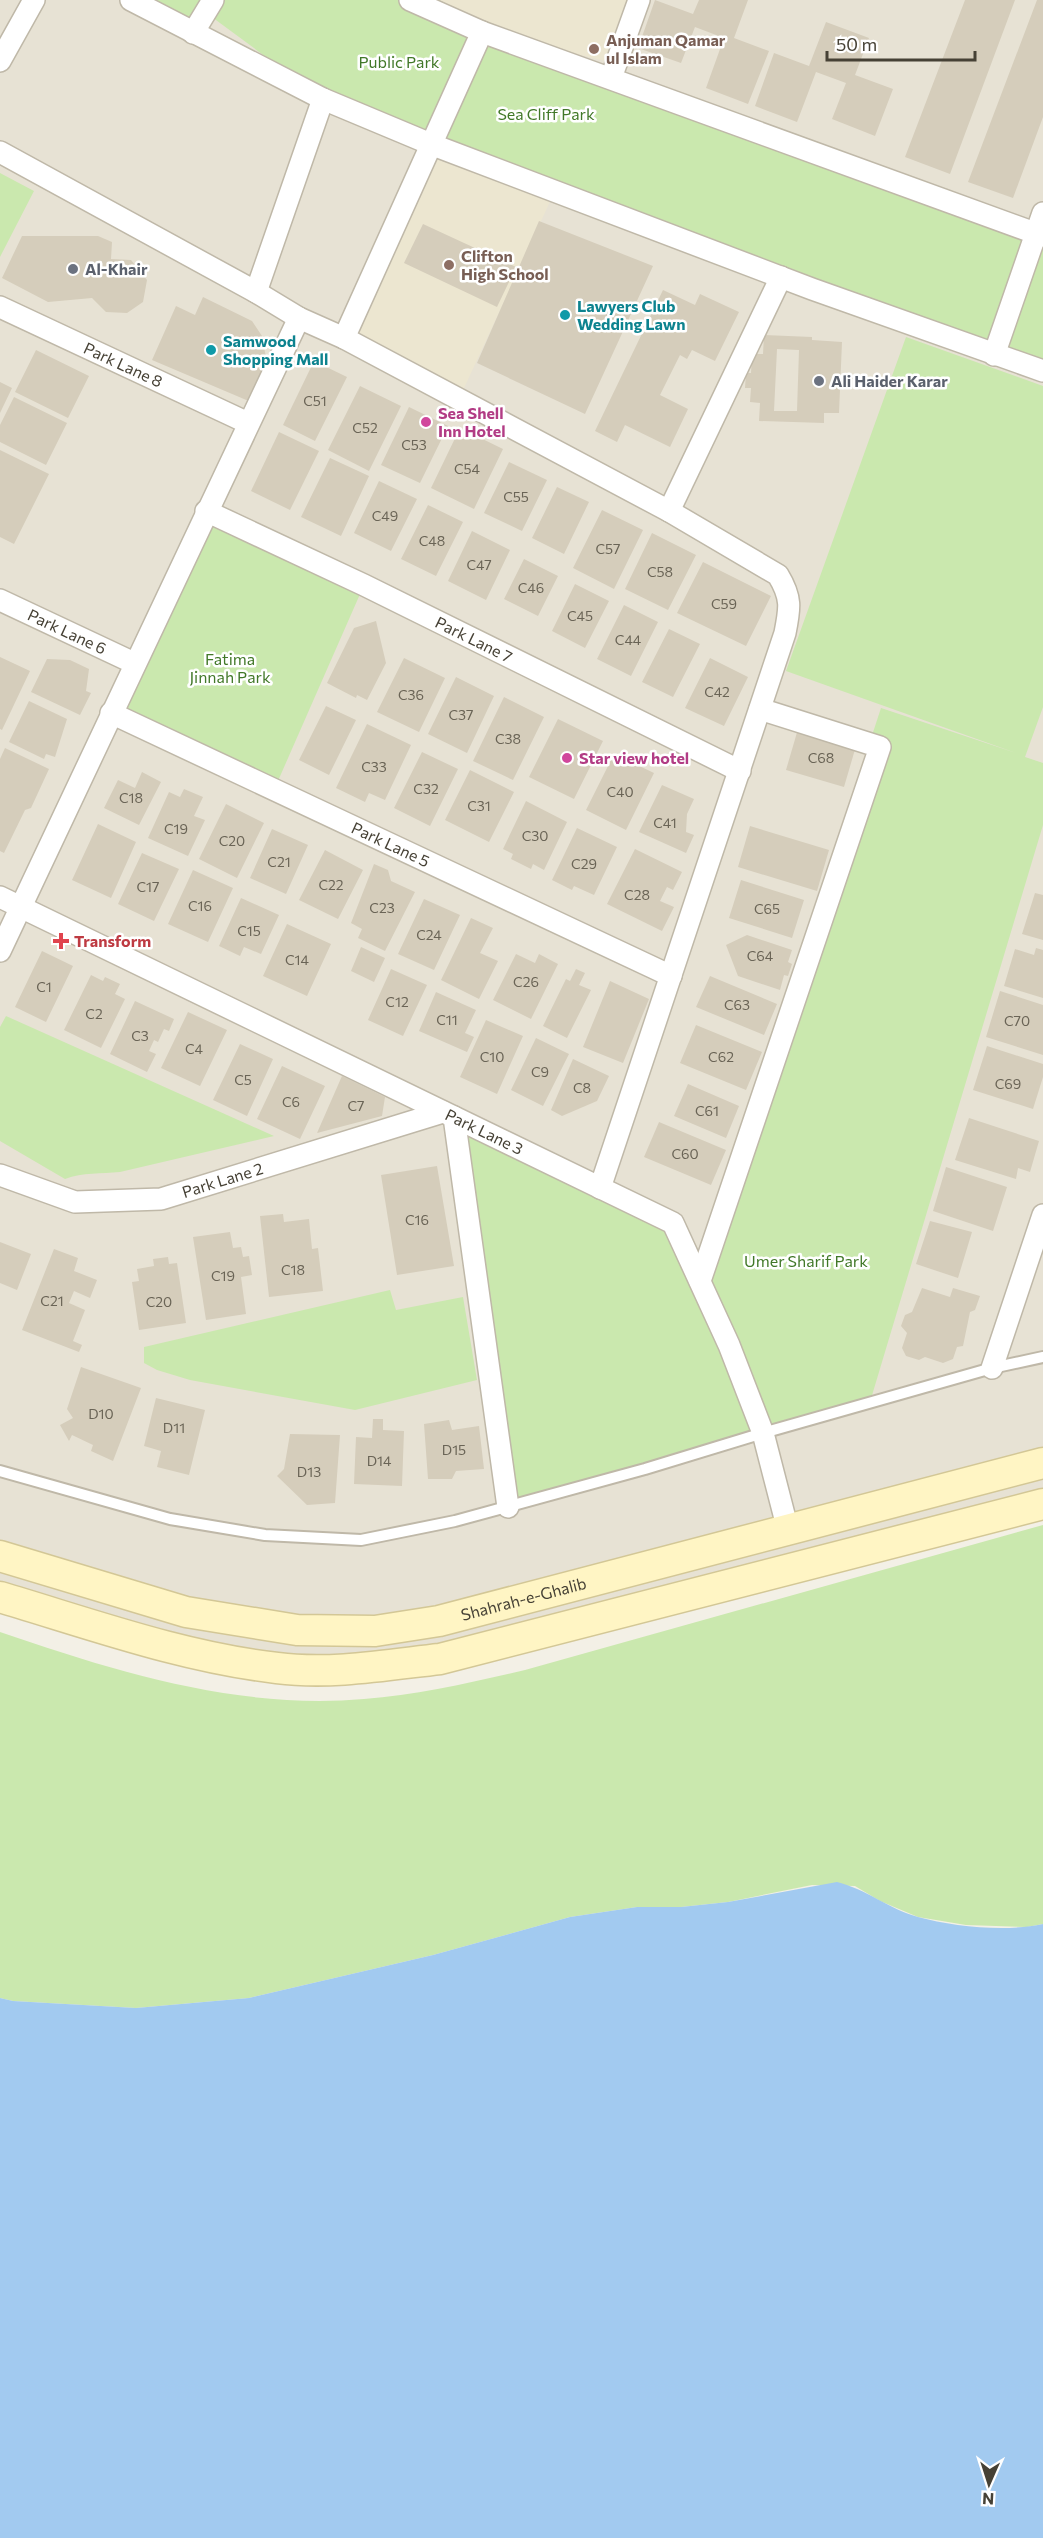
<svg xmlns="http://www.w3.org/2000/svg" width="1043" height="2538" viewBox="0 0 1043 2538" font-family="Commissioner,sans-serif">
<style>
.residential{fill:#e7e2d4}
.education{fill:#ece6d0}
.green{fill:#cae8ae}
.water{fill:#a2caf0}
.building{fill:#d5cdbb;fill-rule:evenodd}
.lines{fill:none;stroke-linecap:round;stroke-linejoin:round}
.service-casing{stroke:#bfb8a8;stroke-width:14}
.minor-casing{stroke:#bfb8a8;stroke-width:24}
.secondary-casing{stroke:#d3c796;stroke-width:33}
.service{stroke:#fff;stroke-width:10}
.minor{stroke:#fff;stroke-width:21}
.secondary{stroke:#fff5c4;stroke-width:30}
.education-dot{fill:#8d6e63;stroke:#fff;stroke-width:2}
.worship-dot{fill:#6b7280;stroke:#fff;stroke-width:2}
.culture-dot{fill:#0f9aa8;stroke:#fff;stroke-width:2}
.hotel-dot{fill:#d1479c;stroke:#fff;stroke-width:2}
.health-dot{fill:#e0444e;stroke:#fff;stroke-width:2}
.labels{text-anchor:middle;stroke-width:5;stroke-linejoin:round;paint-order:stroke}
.number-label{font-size:14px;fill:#6a6456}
.education-label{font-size:16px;font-weight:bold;fill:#785e54;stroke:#fff;text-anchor:start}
.park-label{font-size:16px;fill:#417828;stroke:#fff}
.worship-label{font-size:16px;font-weight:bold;fill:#5b616d;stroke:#fff;text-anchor:start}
.culture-label{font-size:16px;font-weight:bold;fill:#0d838f;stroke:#fff;text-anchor:start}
.street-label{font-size:16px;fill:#464135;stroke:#fff}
.hotel-label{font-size:16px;font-weight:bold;fill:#b23c85;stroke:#fff;text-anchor:start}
.health-label{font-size:16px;font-weight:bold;fill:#be3a42;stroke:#fff;text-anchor:start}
</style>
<rect width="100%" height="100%" fill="#f3f0e6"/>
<path class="residential" d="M 0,0 L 1043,0 L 1043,1497 L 324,1674 L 0,1602 Z"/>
<path class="education" d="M 410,0 L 651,0 L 627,66 L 482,32 Z
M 433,145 L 554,193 L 459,399 L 344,338 Z"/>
<path class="green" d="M 134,0 L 207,0 L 187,29 Z
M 212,0 L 439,0 L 480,20 L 438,133 L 494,25 L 1043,240 L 1043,369 L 994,355 L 1031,245 L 982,351 L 323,99 L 205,12 Z
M 0,173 L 34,191 L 0,257 Z
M 906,337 L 1043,386 L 1043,707 L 1025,757 L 1043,763 L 1043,825 L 870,1402 L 515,1505 L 460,1120 L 673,1223 L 696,1271 L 881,708 L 1016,753 L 786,671 Z
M 206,511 L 364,585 L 274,790 L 111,713 Z
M 6,1016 L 274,1136 L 120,1172 C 101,1174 83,1172 65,1179 L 0,1141 L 0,1027 Z
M 390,1290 L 396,1310 L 463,1297 L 477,1380 L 355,1410 L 190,1380 L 157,1370 L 144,1363 L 144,1347 Z
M 1043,1525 L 1043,1924 L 1027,1927 L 966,1925 L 918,1917 L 880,1901 L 855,1886 L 812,1885 L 728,1902 L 681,1907 L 637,1907 L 570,1917 L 433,1955 L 249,1998 L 136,2008 L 13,2001 L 0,1998 L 0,1632 C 117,1672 239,1710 364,1699 C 418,1695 473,1682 525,1670 Z"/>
<path class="water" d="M 837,1882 C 866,1889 889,1909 918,1917 C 954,1927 1007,1932 1043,1924 L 1043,2538 L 0,2538 L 0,1998 L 13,2001 L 136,2008 L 249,1998 L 433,1955 L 570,1917 L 637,1907 L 681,1907 L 728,1902 Z"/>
<path class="building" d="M 655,0 L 693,14 L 699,0 L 748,0 L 734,38 L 769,51 L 748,104 L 706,88 L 724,38 L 695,27 L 681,63 L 638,48 Z
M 965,0 L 1015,0 L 950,174 L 905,157 Z
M 1037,0 L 1043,0 L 1043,117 L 1013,198 L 968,182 Z
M 826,22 L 869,38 L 855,75 L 893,89 L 875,136 L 832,119 L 846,83 L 816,72 L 797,122 L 755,106 L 774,53 L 809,66 Z
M 539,221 L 653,266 L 585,414 L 477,363 Z
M 423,224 L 516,267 L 497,307 L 404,263 Z
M 22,236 L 98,236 L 112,242 L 111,259 L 131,260 L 147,280 L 143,302 L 127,313 L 106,312 L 92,298 L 48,302 L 2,278 Z
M 663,290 L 695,305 L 700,294 L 739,312 L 715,361 L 692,350 L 687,359 L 680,355 L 660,395 L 688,409 L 670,447 L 625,425 L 617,442 L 595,431 Z
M 203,297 L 252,321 L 262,336 L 267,363 L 251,402 L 152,360 L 176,306 L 195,315 Z
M 764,335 L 812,337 L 812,340 L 842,342 L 839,413 L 824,413 L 824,423 L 759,421 L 760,403 L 750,402 L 751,388 L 745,388 L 746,373 L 751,373 L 752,354 L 763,354 ZM 777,349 L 799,350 L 797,411 L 774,411 Z
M 36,350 L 89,376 L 68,418 L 15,392 Z
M 314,361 L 347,377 L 315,441 L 283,425 Z
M 0,382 L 12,388 L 0,413 Z
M 360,386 L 401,406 L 369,471 L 328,450 Z
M 14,397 L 67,423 L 46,465 L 0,442 L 0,425 Z
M 409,407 L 448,426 L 420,483 L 381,465 Z
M 460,428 L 503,449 L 474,509 L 431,488 Z
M 279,432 L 319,451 L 290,510 L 251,491 Z
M 0,450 L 49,474 L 14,544 L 0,537 Z
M 330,458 L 369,476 L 341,536 L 301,517 Z
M 509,462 L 547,480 L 522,531 L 484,513 Z
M 379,481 L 417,499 L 391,551 L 354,533 Z
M 557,487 L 589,502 L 564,554 L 532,538 Z
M 428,505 L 463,522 L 436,576 L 401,559 Z
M 602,510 L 643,530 L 614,589 L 573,568 Z
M 472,531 L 510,550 L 486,600 L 448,581 Z
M 652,533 L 696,555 L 668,610 L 625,589 Z
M 524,559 L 558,576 L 538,616 L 504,599 Z
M 703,562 L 771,596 L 746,646 L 677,613 Z
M 575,584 L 609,601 L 585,648 L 552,631 Z
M 624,605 L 658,622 L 631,676 L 597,659 Z
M 376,621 L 386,663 L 367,700 L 357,695 L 356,698 L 327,683 L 354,628 Z
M 669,629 L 700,644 L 673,697 L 642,682 Z
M 0,657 L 30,671 L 2,730 L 0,729 Z
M 404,658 L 445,678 L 419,732 L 377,712 Z
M 710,658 L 748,677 L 724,726 L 685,708 Z
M 47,659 L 70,660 L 89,669 L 86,691 L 91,693 L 80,715 L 31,692 Z
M 456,677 L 494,696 L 467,753 L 428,734 Z
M 504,697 L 544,717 L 513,780 L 473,761 Z
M 29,701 L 67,719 L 55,757 L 46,754 L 44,759 L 9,742 Z
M 326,706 L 356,720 L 329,775 L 299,760 Z
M 558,719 L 603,741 L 574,799 L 529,777 Z
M 367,724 L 411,745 L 385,800 L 369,793 L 365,802 L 336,788 Z
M 798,729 L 856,746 L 844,787 L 786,770 Z
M 5,748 L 49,769 L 31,808 L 25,810 L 4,853 L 0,851 L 0,759 Z
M 422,752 L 458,769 L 430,826 L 394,808 Z
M 614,754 L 654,773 L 626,830 L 586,810 Z
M 470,770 L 514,792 L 489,842 L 445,820 Z
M 142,772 L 161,782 L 139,825 L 104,808 L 118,780 L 135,788 Z
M 662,785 L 694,799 L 687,814 L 686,832 L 694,835 L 686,853 L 639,832 Z
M 184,789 L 203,797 L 194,816 L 205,820 L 188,856 L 148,838 L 169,792 L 180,797 Z
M 526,801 L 567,822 L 544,870 L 533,864 L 531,869 L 511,859 L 513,854 L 503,849 Z
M 226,804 L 264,823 L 237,878 L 199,859 Z
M 98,824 L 136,842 L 111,898 L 72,880 Z
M 750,826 L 829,850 L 817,891 L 738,867 Z
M 577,828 L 617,847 L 594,895 L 574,886 L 572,890 L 552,880 Z
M 272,829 L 308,845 L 286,894 L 250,878 Z
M 635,849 L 682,872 L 673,890 L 667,887 L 660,901 L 674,907 L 662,931 L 607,904 Z
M 325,850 L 363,870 L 338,919 L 299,900 Z
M 142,853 L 179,869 L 154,921 L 118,904 Z
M 374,864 L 388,870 L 391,881 L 415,892 L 385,951 L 358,938 L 362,929 L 351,923 Z
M 193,870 L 233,888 L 208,942 L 168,924 Z
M 741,880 L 804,900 L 792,938 L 729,918 Z
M 1035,893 L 1043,895 L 1043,940 L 1022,934 Z
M 241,898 L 279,915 L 261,954 L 244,947 L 240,956 L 219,946 Z
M 424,899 L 460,915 L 434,970 L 398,954 Z
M 471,918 L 493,928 L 480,953 L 498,961 L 479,999 L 441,980 Z
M 287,924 L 331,944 L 307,996 L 263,976 Z
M 747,935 L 792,950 L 788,962 L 792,964 L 788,976 L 784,975 L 780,990 L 738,976 L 726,945 Z
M 361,947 L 385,958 L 374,982 L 351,971 Z
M 1036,948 L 1043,950 L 1043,998 L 1004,986 L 1015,949 L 1034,955 Z
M 42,951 L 73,966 L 46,1022 L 15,1007 Z
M 516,954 L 535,963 L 539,954 L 558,964 L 531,1019 L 493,1000 Z
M 391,969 L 427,985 L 403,1036 L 368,1020 Z
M 576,969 L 585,973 L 579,985 L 591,990 L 567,1038 L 543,1026 L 566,979 L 570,981 Z
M 91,975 L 103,981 L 105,977 L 120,984 L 115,994 L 125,999 L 101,1048 L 64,1030 Z
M 710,976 L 777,1004 L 764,1035 L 696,1007 Z
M 610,981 L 649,999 L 623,1063 L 583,1047 Z
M 1000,991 L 1043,1005 L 1043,1055 L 986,1037 Z
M 436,992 L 476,1010 L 465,1033 L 474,1037 L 467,1052 L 419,1031 Z
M 135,1001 L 174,1019 L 169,1031 L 164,1029 L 158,1042 L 154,1040 L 149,1051 L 156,1054 L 147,1072 L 110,1054 Z
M 188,1012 L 227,1030 L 200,1086 L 161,1068 Z
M 486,1020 L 523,1036 L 497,1094 L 460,1077 Z
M 696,1025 L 762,1052 L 746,1090 L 680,1063 Z
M 536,1038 L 569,1054 L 543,1106 L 511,1090 Z
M 240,1044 L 273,1059 L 247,1116 L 213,1100 Z
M 987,1046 L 1043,1064 L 1043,1077 L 1033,1109 L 973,1090 Z
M 573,1059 L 609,1076 L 597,1101 L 562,1116 L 551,1110 Z
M 282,1066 L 325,1086 L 300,1139 L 257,1119 Z
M 342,1076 L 385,1097 L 382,1116 L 317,1133 Z
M 688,1084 L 739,1106 L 726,1138 L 674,1116 Z
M 969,1118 L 1039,1141 L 1030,1172 L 1018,1168 L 1016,1179 L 955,1160 Z
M 659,1122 L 726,1150 L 711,1185 L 644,1157 Z
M 437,1166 L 454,1266 L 397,1275 L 381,1175 Z
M 946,1167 L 1007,1187 L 993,1231 L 933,1211 Z
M 283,1214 L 284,1222 L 309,1219 L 312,1249 L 318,1248 L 323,1291 L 269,1297 L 260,1216 Z
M 930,1221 L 972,1232 L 958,1278 L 916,1264 Z
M 230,1232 L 233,1248 L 241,1247 L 243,1257 L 249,1256 L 252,1275 L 241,1277 L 246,1314 L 206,1320 L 193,1237 Z
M 0,1242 L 31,1254 L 17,1290 L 0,1283 Z
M 54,1249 L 78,1258 L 74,1271 L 97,1280 L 90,1298 L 74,1291 L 69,1303 L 85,1310 L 73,1341 L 82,1345 L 79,1352 L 22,1330 Z
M 168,1257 L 169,1264 L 177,1263 L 186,1323 L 139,1330 L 132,1282 L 139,1281 L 137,1269 L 154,1266 L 153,1259 Z
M 922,1288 L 950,1297 L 953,1288 L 980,1296 L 975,1310 L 970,1312 L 963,1346 L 957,1347 L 953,1359 L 943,1363 L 925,1357 L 919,1360 L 906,1356 L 902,1348 L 907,1333 L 901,1326 L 905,1315 L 912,1312 Z
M 81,1367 L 141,1388 L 113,1461 L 91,1451 L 93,1445 L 72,1435 L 69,1441 L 60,1425 L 73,1418 L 67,1409 Z
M 156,1398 L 205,1410 L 189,1475 L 157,1467 L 161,1451 L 144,1446 Z
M 373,1419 L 383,1419 L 383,1430 L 404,1431 L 402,1486 L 354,1484 L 356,1437 L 372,1438 Z
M 449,1420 L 452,1430 L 479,1426 L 484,1469 L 456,1471 L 452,1479 L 428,1479 L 424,1424 Z
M 290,1434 L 340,1435 L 335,1503 L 307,1505 L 277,1476 L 284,1469 Z"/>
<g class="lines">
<defs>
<path id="service" d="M 0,1471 L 170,1519 L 265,1535 L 361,1540 L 455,1521 L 645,1469 L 763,1433 L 992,1368 L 1043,1357"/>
<g id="minor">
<path d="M 131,0 L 323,99 L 433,145 L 812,289 L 1043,371"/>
<path d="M 410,0 L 482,32 L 1043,236"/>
<path d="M 193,33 L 213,0"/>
<path d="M 0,61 L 34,0"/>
<path d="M 611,78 L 639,0"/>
<path d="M 0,152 L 256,292 L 299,318 L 344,338 L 669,511 L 778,575 C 792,598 790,608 785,633 L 600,1188"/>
<path d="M 256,292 L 323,99"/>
<path id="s1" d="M 0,307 L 248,423"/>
<path d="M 344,338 L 482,32"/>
<path d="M 994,355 L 1043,213"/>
<path id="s2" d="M 206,511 L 364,585 L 740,771"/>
<path d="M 669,511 L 781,277"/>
<path id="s3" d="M 0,600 L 134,663"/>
<path id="s4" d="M 111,713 L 671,976"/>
<path id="s5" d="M 0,897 L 673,1223 L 729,1345 L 763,1433 L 788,1530"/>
<path d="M 0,951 L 299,318"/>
<path d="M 454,1117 L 508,1507"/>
<path id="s6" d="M 0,1175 L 75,1202 L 161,1199 L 443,1112"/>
<path d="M 700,1281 L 880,747 L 760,709"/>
<path d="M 992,1368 L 1043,1215"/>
</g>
<g id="secondary">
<path id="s7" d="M 0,1556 L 186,1612 L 297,1630 L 375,1631 L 439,1621 L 1043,1463"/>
<path d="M 0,1597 C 91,1624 182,1657 277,1668 C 331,1675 387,1665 440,1659 L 1043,1504"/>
</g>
</defs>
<use href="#service" class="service-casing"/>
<use href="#minor" class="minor-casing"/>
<use href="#secondary" class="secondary-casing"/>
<use href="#service" class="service"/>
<use href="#minor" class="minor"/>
<use href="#secondary" class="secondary"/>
</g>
<g class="education-dot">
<circle cx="594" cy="49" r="6"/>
<circle cx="449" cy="265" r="6"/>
</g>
<g class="worship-dot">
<circle cx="73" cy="269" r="6"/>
<circle cx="819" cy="381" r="6"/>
</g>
<g class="culture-dot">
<circle cx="565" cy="315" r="6"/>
<circle cx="211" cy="350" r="6"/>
</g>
<g class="hotel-dot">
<circle cx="426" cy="422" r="6"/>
<circle cx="567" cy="758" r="6"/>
</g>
<path class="health-dot" d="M58 932h6v6h6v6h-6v6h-6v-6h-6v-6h6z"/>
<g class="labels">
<g class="number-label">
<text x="315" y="406">C51</text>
<text x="365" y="433">C52</text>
<text x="414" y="450">C53</text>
<text x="467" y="474">C54</text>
<text x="516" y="502">C55</text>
<text x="385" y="521">C49</text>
<text x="432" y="546">C48</text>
<text x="608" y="554">C57</text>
<text x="479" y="570">C47</text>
<text x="660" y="577">C58</text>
<text x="531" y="593">C46</text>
<text x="724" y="609">C59</text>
<text x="580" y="621">C45</text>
<text x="628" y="645">C44</text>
<text x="717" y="697">C42</text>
<text x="411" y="700">C36</text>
<text x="461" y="720">C37</text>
<text x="508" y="744">C38</text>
<text x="821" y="763">C68</text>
<text x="374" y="772">C33</text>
<text x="426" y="794">C32</text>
<text x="620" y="797">C40</text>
<text x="131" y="803">C18</text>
<text x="479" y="811">C31</text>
<text x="665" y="828">C41</text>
<text x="176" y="834">C19</text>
<text x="535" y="841">C30</text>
<text x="232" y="846">C20</text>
<text x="279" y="867">C21</text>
<text x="584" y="869">C29</text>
<text x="331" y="890">C22</text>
<text x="148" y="892">C17</text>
<text x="637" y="900">C28</text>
<text x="200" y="911">C16</text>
<text x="382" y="913">C23</text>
<text x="767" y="914">C65</text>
<text x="249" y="936">C15</text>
<text x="429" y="940">C24</text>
<text x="760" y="961">C64</text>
<text x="297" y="965">C14</text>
<text x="526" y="987">C26</text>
<text x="44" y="992">C1</text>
<text x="397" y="1007">C12</text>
<text x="737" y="1010">C63</text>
<text x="94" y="1019">C2</text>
<text x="447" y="1025">C11</text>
<text x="1017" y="1026">C70</text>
<text x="140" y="1041">C3</text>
<text x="194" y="1054">C4</text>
<text x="492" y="1062">C10</text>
<text x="721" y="1062">C62</text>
<text x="540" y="1077">C9</text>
<text x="243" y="1085">C5</text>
<text x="1008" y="1089">C69</text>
<text x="582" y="1093">C8</text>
<text x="291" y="1107">C6</text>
<text x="356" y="1111">C7</text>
<text x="707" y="1116">C61</text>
<text x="685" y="1159">C60</text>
<text x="417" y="1225">C16</text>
<text x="293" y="1275">C18</text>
<text x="223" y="1281">C19</text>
<text x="52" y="1306">C21</text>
<text x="159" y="1307">C20</text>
<text x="101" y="1419">D10</text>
<text x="174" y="1433">D11</text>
<text x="454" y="1455">D15</text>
<text x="379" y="1466">D14</text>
<text x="309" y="1477">D13</text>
</g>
<g class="education-label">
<text x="606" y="46">Anjuman Qamar<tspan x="606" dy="18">ul Islam</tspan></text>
<text x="461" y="262">Clifton<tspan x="461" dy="18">High School</tspan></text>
</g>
<g class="park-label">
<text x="399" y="68">Public Park</text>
<text x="546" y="120">Sea Cliff Park</text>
<text x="230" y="665">Fatima<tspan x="230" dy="18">Jinnah Park</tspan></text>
<text x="806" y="1267">Umer Sharif Park</text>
</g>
<g class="worship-label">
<text x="85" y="275">Al-Khair</text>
<text x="831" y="387">Ali Haider Karar</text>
</g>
<g class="culture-label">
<text x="577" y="312">Lawyers Club<tspan x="577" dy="18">Wedding Lawn</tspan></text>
<text x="223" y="347">Samwood<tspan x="223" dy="18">Shopping Mall</tspan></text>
</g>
<g class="street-label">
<text dy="6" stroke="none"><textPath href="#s1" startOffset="136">Park Lane 8</textPath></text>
<text dy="6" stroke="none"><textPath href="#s3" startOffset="74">Park Lane 6</textPath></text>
<text dy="6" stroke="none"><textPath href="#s2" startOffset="297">Park Lane 7</textPath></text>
<text dy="6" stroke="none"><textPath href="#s4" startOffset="309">Park Lane 5</textPath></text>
<text dy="6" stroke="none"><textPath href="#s5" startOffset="538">Park Lane 3</textPath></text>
<text dy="6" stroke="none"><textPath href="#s6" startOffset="230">Park Lane 2</textPath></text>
<text dy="6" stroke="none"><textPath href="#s7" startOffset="537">Shahrah-e-Ghalib</textPath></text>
</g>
<g class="hotel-label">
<text x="438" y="419">Sea Shell<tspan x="438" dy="18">Inn Hotel</tspan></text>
<text x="579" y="764">Star view hotel</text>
</g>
<g class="health-label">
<text x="74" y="947">Transform</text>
</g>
</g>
<g transform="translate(989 2484) rotate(183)" stroke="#ffffff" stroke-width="4.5" paint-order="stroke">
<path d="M0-4.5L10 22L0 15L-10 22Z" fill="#464135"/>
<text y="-9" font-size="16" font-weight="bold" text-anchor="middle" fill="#464135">N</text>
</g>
<path d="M827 51v9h148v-9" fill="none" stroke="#464135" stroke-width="3"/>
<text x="836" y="51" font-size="18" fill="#464135" stroke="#ffffff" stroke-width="4.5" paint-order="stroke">50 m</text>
</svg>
